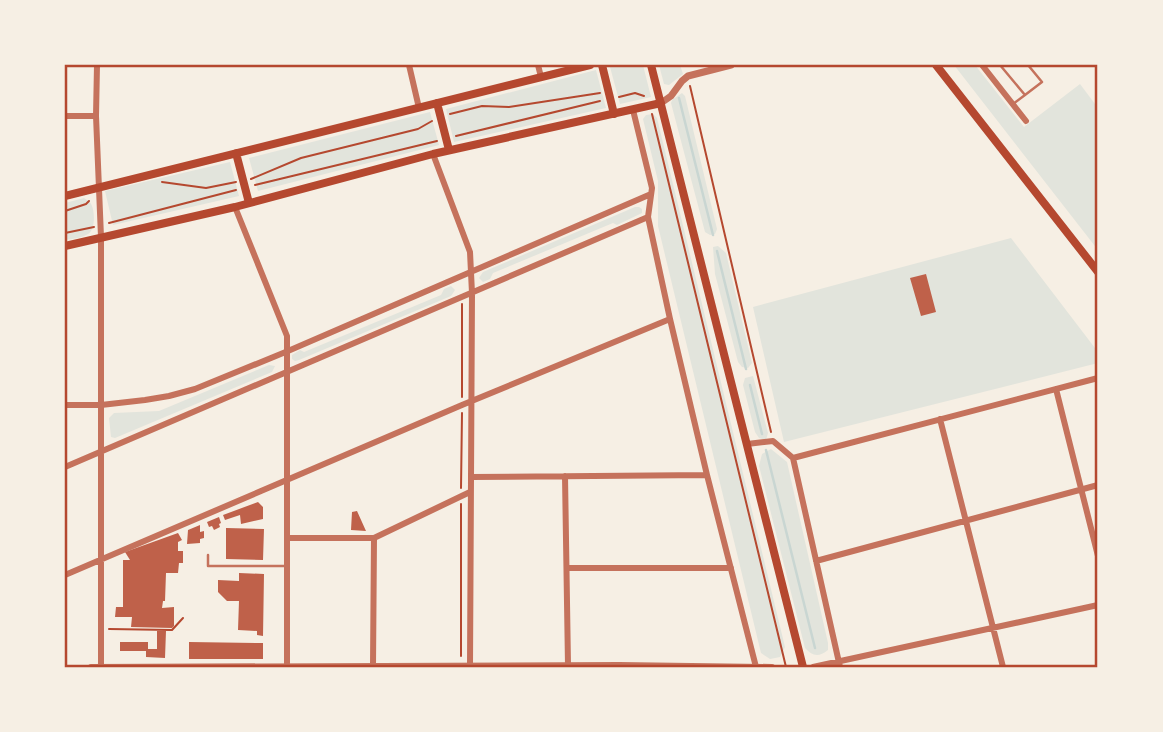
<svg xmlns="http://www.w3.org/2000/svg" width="1163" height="732" viewBox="0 0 1163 732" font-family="'Varela Round',sans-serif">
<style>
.green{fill:#e2e4dc}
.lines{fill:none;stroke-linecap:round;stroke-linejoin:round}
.stream{stroke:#c9d6d2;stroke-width:2.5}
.building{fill:#bf614a}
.path{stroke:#b5482f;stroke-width:2}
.service{stroke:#c5725c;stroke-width:2.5}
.minor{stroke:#c5725c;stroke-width:6}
.tertiary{stroke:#c5725c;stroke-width:7}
.secondary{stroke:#b5482f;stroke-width:8}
.neatline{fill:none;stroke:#b5482f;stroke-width:2.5}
</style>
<rect width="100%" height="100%" fill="#f6efe4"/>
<path class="green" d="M 621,65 L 643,65 L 651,97 L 620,104 L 610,67 Z
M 659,65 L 680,65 L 683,74 L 669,85 L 664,84 Z
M 954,65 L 975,65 L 1024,127 L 1080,84 L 1098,108 L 1098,250 Z
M 596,70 L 606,108 L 454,142 L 446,109 Z
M 682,93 L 685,96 L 717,229 L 715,234 L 710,235 L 705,232 L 671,103 L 672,100 Z
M 430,112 L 439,145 L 258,191 L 249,158 Z
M 653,114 L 657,118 L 785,647 L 780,657 L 770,659 L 761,653 L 658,226 L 658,181 L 643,119 L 646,115 Z
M 230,162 L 239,196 L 113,225 L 105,191 Z
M 84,198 C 88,201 90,201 92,206 C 95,214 95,230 88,234 C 82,238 72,239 65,240 L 65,203 Z
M 635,207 L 639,207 L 642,209 L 642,213 L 617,225 L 613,223 L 493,273 L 490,279 L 483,282 L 479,278 L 483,272 Z
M 1011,238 L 1098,352 L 1098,363 L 784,442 L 753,307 Z
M 718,246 L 726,253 L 752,363 L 748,368 L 742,367 L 738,362 L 715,274 L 713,247 Z
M 451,286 L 455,290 L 451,296 L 299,360 L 295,361 L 292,359 L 292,355 L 300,350 L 304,352 L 441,295 L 444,289 Z
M 269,365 L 275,366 L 272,372 L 115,438 L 111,437 L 109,418 L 114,413 L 159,411 Z
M 753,376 L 768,433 L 766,440 L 759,438 L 755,432 L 743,385 L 745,378 Z
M 771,449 L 787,462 L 828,643 L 828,650 C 819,657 813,657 805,648 L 759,466 L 762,454 Z"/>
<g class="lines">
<path class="stream" d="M 679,98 L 713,235
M 717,251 L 746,369
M 750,385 L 762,434
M 766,450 L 815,648"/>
</g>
<path class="building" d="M 926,274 L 936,312 L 921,316 L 910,278 Z
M 258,502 L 263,507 L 263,519 L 241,524 L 240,515 L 225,520 L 223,515 Z
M 357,511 L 366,531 L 351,530 L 352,512 Z
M 219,517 L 221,523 L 219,524 L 220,527 L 214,530 L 212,526 L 209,527 L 207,522 Z
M 200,525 L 200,532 L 204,531 L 204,538 L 200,539 L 200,543 L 187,544 L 188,530 Z
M 226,528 L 264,529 L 263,560 L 226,559 Z
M 178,533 L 182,540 L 178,542 L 178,551 L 183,551 L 183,563 L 179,563 L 178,573 L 166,573 L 165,601 L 163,601 L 162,608 L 174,607 L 174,626 L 172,628 L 131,627 L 132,617 L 115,617 L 116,607 L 123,607 L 123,560 L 130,560 L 125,552 Z
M 239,573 L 264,574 L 263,636 L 257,635 L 257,631 L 238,630 L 239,601 L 227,601 L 218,592 L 218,580 L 239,581 Z
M 157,631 L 166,631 L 165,658 L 146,657 L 146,651 L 120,651 L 120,642 L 148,642 L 148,649 L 157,649 Z
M 189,642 L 263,643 L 263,659 L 189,659 Z"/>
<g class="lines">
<path class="path" d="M 690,86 L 771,432
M 619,97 L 635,93 L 644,96
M 450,114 L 482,106 L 509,107 L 600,93
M 652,114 L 786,667
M 456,136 L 600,101
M 251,179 L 301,158 L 418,129 L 432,121
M 162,182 L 206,188 L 236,182
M 255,185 L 437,141
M 65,211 L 86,204 L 89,201
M 109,223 L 236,190
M 65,233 L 94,227
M 462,397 L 462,304
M 461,488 L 462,413
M 109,629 L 172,630 L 183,618
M 461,656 L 461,504"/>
<path class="service" d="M 1000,65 L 1025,95 L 1042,82 L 1028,65
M 1013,104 L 1025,95
M 208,555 L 208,566 L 287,566"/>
<path class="minor" d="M 97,65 L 96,116 L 101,237 L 101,667
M 409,65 L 419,108
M 538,65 L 541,77
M 982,65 L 1026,121
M 633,110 L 652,188 L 648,217 L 670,319 L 707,475 L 756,667
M 65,116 L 96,116
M 433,154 L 470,252 L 472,293 L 470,667
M 235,207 L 287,336 L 287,667
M 1056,389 L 1098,556
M 65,405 L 101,405 L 145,400 L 169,396 L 195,389 L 288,351 L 651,194
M 940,419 L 1003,667
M 747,444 L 773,441 L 793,458 L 1098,378
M 793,458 L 840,667
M 65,467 L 648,217
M 565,476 L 568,665
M 471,477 L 707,475
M 288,538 L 374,538 L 470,492
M 816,561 L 1098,485
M 567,568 L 731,568
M 65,575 L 462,405 L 670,319
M 373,666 L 374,538
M 91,667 L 619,665 L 772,667
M 813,667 L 1098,605"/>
<path class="tertiary" d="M 661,103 L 671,96 L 682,81 L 688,76 L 731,65"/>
<path class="secondary" d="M 602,65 L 614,114
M 651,65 L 803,667
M 936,65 L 1098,272
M 437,103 L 449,150
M 236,153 L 249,203
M 65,196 L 590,65
M 65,246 L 235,207 L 433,154 L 661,103"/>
</g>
<rect width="1163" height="732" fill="none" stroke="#f6efe4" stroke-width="133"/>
<rect x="66" y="66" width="1030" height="600" class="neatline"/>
</svg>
